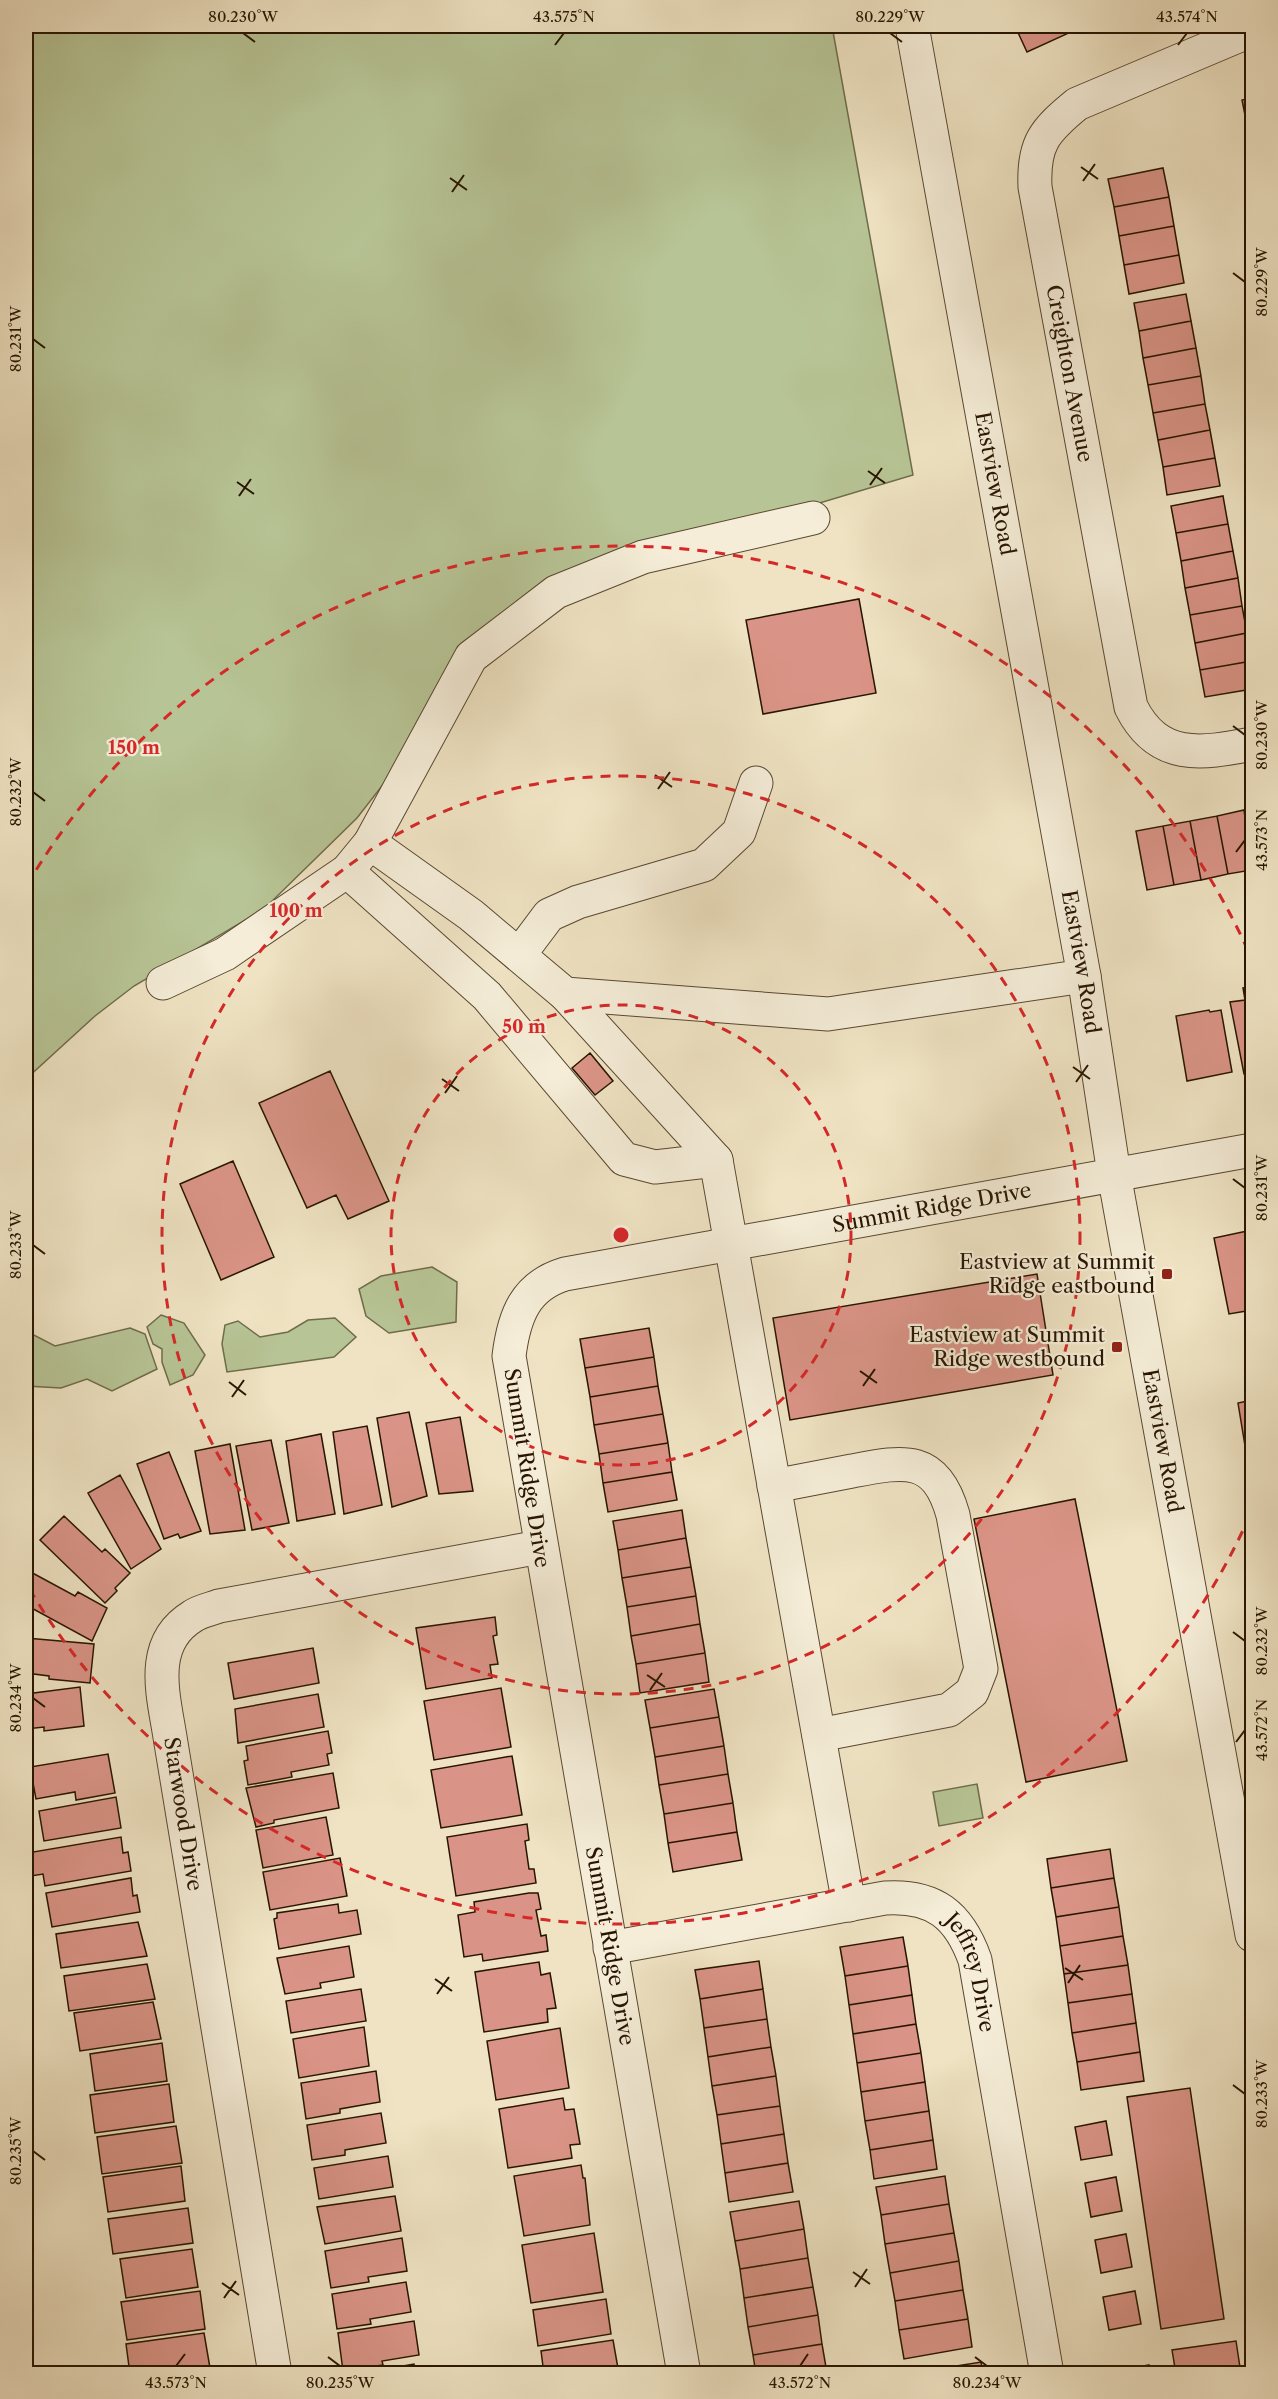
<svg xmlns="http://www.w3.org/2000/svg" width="1278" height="2399" viewBox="0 0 1278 2399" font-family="'Libre Caslon Text',serif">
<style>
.green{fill:#b7c495;stroke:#6f6c4a;stroke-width:1.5}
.water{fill:#9abeb3;stroke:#6c7a6b;stroke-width:1.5}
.building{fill:#da9487;stroke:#271500;stroke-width:1.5}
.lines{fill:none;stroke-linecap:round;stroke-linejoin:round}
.minor-casing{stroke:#594831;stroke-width:35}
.minor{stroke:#f5edd8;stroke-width:33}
.ticks{fill:none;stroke:#271500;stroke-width:2}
.ring{fill:none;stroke:#d62828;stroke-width:3;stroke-dasharray:10 8}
.poi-dot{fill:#8f2418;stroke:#f5edd8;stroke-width:2}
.labels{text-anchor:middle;stroke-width:4.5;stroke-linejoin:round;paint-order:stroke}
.street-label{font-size:21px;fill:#271500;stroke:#f5edd8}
.poi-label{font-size:21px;fill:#271500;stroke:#f5edd8;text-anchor:end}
.centre{fill:#d62828;stroke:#f5edd8;stroke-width:3}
.ring-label{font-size:18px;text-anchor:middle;font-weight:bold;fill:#d62828;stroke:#f5edd8;stroke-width:4.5;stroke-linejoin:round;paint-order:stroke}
.neatline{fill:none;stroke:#271500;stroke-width:2}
.ticks-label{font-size:15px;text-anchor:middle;fill:#271500}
</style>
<rect width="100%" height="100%" fill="#efe3c3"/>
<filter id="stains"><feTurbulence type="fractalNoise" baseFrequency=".00333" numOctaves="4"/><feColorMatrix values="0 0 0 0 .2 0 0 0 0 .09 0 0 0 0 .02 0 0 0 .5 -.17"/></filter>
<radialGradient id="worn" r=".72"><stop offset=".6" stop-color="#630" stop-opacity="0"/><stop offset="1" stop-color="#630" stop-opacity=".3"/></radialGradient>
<path class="green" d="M 26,26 L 832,26 L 913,475 L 536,588 L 357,818 L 264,909 L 134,986 L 95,1016 L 26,1079 Z
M 432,1267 L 457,1282 L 456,1322 L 389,1333 L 366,1316 L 359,1289 L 381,1276 Z
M 161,1315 L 184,1323 L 205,1355 L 193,1375 L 170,1385 L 162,1362 L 162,1349 L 153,1344 L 147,1327 Z
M 335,1318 L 356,1337 L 334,1357 L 227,1372 L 222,1344 L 225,1325 L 238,1321 L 260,1337 L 288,1332 L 308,1320 Z
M 130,1328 L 145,1334 L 157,1369 L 112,1391 L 87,1379 L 61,1388 L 26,1386 L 26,1331 L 55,1346 Z
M 977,1784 L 983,1818 L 939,1826 L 933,1792 Z"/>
<path class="water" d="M 26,2292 L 31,2373 L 26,2373 Z"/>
<path class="building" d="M 1015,26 L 1068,26 L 1071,32 L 1027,52 Z
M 1252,98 L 1252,129 L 1248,130 L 1242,100 Z
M 1163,168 L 1169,197 L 1114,207 L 1108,179 Z
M 1169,197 L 1174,226 L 1119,236 L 1114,207 Z
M 1174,226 L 1179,255 L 1124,265 L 1119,236 Z
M 1179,255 L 1184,283 L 1129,294 L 1124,265 Z
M 1186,294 L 1191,321 L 1139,331 L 1134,303 Z
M 1191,321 L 1196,348 L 1143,358 L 1139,331 Z
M 1196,348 L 1201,376 L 1148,385 L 1143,358 Z
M 1201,376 L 1205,404 L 1153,413 L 1148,385 Z
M 1205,404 L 1210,430 L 1158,440 L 1153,413 Z
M 1210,430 L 1215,458 L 1163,467 L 1158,440 Z
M 1215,458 L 1220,486 L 1167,495 L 1163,467 Z
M 1223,496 L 1228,524 L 1176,533 L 1171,506 Z
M 1228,524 L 1233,551 L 1181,561 L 1176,533 Z
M 1233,551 L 1238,578 L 1185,588 L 1181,561 Z
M 1238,578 L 1242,606 L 1190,615 L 1185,588 Z
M 859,599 L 876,693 L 763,714 L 746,620 Z
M 1242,606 L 1247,633 L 1195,643 L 1190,615 Z
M 1247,633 L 1252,661 L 1200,670 L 1195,643 Z
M 1252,661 L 1252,689 L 1205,697 L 1200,670 Z
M 1252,809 L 1252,855 L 1244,810 Z
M 1244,810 L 1252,870 L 1228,874 L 1217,816 Z
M 1217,816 L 1228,874 L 1201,880 L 1190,821 Z
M 1190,821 L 1201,880 L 1174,885 L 1163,826 Z
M 1163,826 L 1174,885 L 1147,890 L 1136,831 Z
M 1252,987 L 1252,1073 L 1244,1074 L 1230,1002 L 1245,1000 L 1243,988 Z
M 1209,1010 L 1210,1012 L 1221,1010 L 1232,1072 L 1187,1081 L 1176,1016 Z
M 590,1053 L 613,1081 L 595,1095 L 572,1068 Z
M 330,1071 L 389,1201 L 348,1219 L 336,1195 L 307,1208 L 259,1103 Z
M 233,1161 L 274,1257 L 221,1280 L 180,1184 Z
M 1252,1230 L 1252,1310 L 1229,1314 L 1214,1238 Z
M 1037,1274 L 1053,1375 L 790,1420 L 773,1318 Z
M 649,1328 L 654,1357 L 585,1368 L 580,1339 Z
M 654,1357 L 658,1386 L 590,1397 L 585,1368 Z
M 658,1386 L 663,1414 L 594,1425 L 590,1397 Z
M 1252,1400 L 1252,1464 L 1248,1464 L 1238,1403 Z
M 409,1412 L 427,1496 L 392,1507 L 377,1418 Z
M 663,1414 L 668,1443 L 599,1454 L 594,1425 Z
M 460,1417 L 473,1491 L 439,1494 L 426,1423 Z
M 367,1426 L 382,1505 L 344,1514 L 333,1432 Z
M 321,1434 L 335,1514 L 297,1521 L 286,1441 Z
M 271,1440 L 289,1523 L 252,1530 L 236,1446 Z
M 668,1443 L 672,1472 L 603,1483 L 599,1454 Z
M 230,1444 L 245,1530 L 210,1534 L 195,1451 Z
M 169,1452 L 201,1531 L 180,1538 L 178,1534 L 164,1539 L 137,1464 Z
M 672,1472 L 677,1500 L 608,1512 L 603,1483 Z
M 120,1475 L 161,1549 L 131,1569 L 88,1493 Z
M 1075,1499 L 1127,1761 L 1026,1782 L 974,1519 Z
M 682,1510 L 686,1538 L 618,1550 L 613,1521 Z
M 64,1516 L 102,1552 L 105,1549 L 130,1573 L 115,1588 L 117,1591 L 105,1603 L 40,1540 Z
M 686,1538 L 691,1567 L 622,1578 L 618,1550 Z
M 691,1567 L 696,1596 L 627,1607 L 622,1578 Z
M 27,1570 L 75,1596 L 78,1592 L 107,1608 L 92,1641 L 26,1605 Z
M 696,1596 L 700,1624 L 631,1636 L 627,1607 Z
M 495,1617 L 497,1635 L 493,1636 L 498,1664 L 490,1665 L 492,1678 L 426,1689 L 416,1628 Z
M 700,1624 L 705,1653 L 636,1664 L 631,1636 Z
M 26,1638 L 94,1644 L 90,1683 L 49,1679 L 49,1676 L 26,1673 Z
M 313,1648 L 319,1683 L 234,1699 L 228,1663 Z
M 705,1653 L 709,1682 L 640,1693 L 636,1664 Z
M 80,1687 L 84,1726 L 44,1731 L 44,1727 L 26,1729 L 26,1694 Z
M 501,1688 L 511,1747 L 434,1760 L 424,1701 Z
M 714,1689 L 719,1717 L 650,1728 L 645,1700 Z
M 318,1694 L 324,1727 L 238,1743 L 235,1709 Z
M 719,1717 L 724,1746 L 655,1757 L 650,1728 Z
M 328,1731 L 332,1753 L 327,1754 L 329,1765 L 291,1772 L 292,1777 L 248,1785 L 244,1761 L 248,1760 L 246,1746 Z
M 724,1746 L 728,1774 L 659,1785 L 655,1757 Z
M 108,1754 L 115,1793 L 76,1800 L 75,1792 L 36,1799 L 30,1767 Z
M 512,1756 L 522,1815 L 441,1828 L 431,1770 Z
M 333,1773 L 339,1808 L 274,1820 L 274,1823 L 256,1827 L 246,1788 Z
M 728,1774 L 733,1803 L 664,1814 L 659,1785 Z
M 116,1797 L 121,1828 L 44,1841 L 39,1811 Z
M 733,1803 L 737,1832 L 668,1843 L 664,1814 Z
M 326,1817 L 333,1855 L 263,1868 L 256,1830 Z
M 527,1824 L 529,1840 L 525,1841 L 529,1869 L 534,1869 L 536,1883 L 456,1896 L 447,1837 Z
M 737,1832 L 742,1860 L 673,1872 L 668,1843 Z
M 121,1837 L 123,1853 L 128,1852 L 131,1871 L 45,1886 L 43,1874 L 31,1876 L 27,1853 Z
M 1110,1849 L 1114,1878 L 1051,1888 L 1047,1859 Z
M 340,1858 L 347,1896 L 270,1910 L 263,1872 Z
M 131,1878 L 133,1896 L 137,1895 L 140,1912 L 52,1927 L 46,1893 Z
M 1114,1878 L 1119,1907 L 1056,1917 L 1051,1888 Z
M 529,1893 L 538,1893 L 541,1909 L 536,1910 L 541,1936 L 546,1935 L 548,1951 L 483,1961 L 482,1954 L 464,1957 L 458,1915 L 475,1912 L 474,1902 Z
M 338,1904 L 339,1913 L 357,1910 L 361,1934 L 279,1949 L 274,1919 L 277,1918 L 277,1913 Z
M 1119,1907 L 1123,1936 L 1060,1946 L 1056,1917 Z
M 138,1922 L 147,1956 L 61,1968 L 56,1934 Z
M 1123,1936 L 1128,1965 L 1064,1974 L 1060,1946 Z
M 903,1937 L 908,1966 L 845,1976 L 840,1947 Z
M 349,1946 L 354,1977 L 320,1983 L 321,1988 L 285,1994 L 277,1958 Z
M 759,1961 L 763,1989 L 700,1999 L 695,1970 Z
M 539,1962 L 541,1975 L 550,1973 L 556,2008 L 547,2009 L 548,2022 L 484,2032 L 475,1972 Z
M 147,1964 L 155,1999 L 69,2011 L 64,1976 Z
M 1128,1965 L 1132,1994 L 1068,2003 L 1064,1974 Z
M 908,1966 L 912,1995 L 849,2005 L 845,1976 Z
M 361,1989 L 366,2021 L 291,2033 L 286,2001 Z
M 763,1989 L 767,2019 L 704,2028 L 700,1999 Z
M 1132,1994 L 1136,2023 L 1072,2033 L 1068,2003 Z
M 912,1995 L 916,2024 L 853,2034 L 849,2005 Z
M 153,2002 L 161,2039 L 80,2051 L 74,2013 Z
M 767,2019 L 771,2047 L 708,2057 L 704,2028 Z
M 1136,2023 L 1140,2052 L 1077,2062 L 1072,2033 Z
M 916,2024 L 921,2053 L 857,2063 L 853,2034 Z
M 364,2027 L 369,2066 L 299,2078 L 293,2039 Z
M 560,2028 L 569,2088 L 496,2100 L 487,2041 Z
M 162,2043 L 167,2081 L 95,2091 L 90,2054 Z
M 771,2047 L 776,2076 L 712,2086 L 708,2057 Z
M 1140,2052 L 1144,2081 L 1081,2090 L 1077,2062 Z
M 921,2053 L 925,2082 L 861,2092 L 857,2063 Z
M 376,2071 L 380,2102 L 340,2109 L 340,2113 L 306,2119 L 301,2083 Z
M 776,2076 L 780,2106 L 717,2115 L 712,2086 Z
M 925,2082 L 929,2111 L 865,2121 L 861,2092 Z
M 169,2084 L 174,2122 L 95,2133 L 90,2095 Z
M 1190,2088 L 1224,2319 L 1161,2329 L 1127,2097 Z
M 563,2098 L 565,2110 L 574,2109 L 580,2144 L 570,2145 L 572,2158 L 508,2168 L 499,2109 Z
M 780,2106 L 784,2134 L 721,2144 L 717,2115 Z
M 929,2111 L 933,2140 L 870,2150 L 865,2121 Z
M 381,2113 L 386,2143 L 345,2150 L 345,2155 L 312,2160 L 307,2125 Z
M 1106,2121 L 1112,2155 L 1081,2160 L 1075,2127 Z
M 176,2126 L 182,2163 L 102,2174 L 97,2137 Z
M 784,2134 L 788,2163 L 725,2173 L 721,2144 Z
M 933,2140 L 937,2169 L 874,2179 L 870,2150 Z
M 388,2156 L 393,2187 L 319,2199 L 314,2168 Z
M 788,2163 L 793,2192 L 729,2202 L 725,2173 Z
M 581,2165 L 583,2178 L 585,2178 L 590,2225 L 524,2236 L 514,2176 Z
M 181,2166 L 185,2201 L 108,2212 L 103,2177 Z
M 945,2176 L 949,2204 L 881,2215 L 876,2187 Z
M 1116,2177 L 1122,2211 L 1091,2217 L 1085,2183 Z
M 395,2196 L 401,2231 L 325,2244 L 317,2207 Z
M 799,2201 L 804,2229 L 735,2241 L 730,2212 Z
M 949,2204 L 954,2233 L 885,2244 L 881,2215 Z
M 188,2208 L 193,2243 L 113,2254 L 108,2219 Z
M 804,2229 L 808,2258 L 740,2269 L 735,2241 Z
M 594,2233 L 603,2292 L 531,2303 L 522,2245 Z
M 954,2233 L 959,2261 L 890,2273 L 885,2244 Z
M 1126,2234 L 1132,2267 L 1101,2273 L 1095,2240 Z
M 402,2238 L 407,2271 L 368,2277 L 369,2282 L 331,2288 L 325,2251 Z
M 192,2249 L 198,2287 L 126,2298 L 120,2259 Z
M 808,2258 L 813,2287 L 744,2298 L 740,2269 Z
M 959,2261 L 963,2290 L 895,2301 L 890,2273 Z
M 406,2282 L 411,2312 L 370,2319 L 371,2324 L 337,2329 L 332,2294 Z
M 813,2287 L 818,2315 L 748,2327 L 744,2298 Z
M 963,2290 L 968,2319 L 899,2330 L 895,2301 Z
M 200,2291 L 205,2329 L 127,2340 L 121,2302 Z
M 1135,2291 L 1141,2324 L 1109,2330 L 1103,2297 Z
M 606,2299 L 611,2334 L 538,2346 L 533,2310 Z
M 818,2315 L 822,2344 L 753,2355 L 748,2327 Z
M 968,2319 L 972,2347 L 904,2359 L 899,2330 Z
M 414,2321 L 419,2355 L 382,2361 L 383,2365 L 343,2371 L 338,2333 Z
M 204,2333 L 210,2368 L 172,2374 L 130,2374 L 126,2344 Z
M 613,2340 L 619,2374 L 544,2374 L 541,2351 Z
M 1236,2341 L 1241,2374 L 1176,2374 L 1172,2350 Z
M 822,2344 L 827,2373 L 756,2374 L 753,2355 Z
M 981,2362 L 983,2374 L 912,2373 Z
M 414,2364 L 415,2374 L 355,2374 Z
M 1149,2365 L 1150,2374 L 1118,2374 L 1117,2371 Z"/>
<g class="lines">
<defs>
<g id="minor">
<path id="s1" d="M 912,26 L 1084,976 L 1114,1174 L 1252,1935"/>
<path id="s2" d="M 1252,30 L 1077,104 C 1044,131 1033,144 1035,187 L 1131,707 C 1158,761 1201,754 1252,744"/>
<path d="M 370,843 L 471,915 L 565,994 L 716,1160 L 849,1905"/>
<path d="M 347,871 L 487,996 L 624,1159 L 655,1167 L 716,1160"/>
<path d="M 519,955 L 549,915 L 578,902 L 704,865 L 739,832 L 756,783"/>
<path d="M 163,983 L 225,954 L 347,871 L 370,843 L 471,657 L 556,592 L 643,557 L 813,518"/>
<path d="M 565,994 L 828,1014 L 1084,976"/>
<path d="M 774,1486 C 800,1481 826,1476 852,1471 C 904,1461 936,1454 953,1515 L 981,1669 L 972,1692 L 949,1710 L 819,1735"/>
<path id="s3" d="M 610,1948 L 885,1898 C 934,1895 959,1915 975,1960 L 1047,2374"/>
<path d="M 275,2374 L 169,1731 C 162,1690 150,1642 193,1616 C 200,1611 211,1609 219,1606 L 540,1547"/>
<path id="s4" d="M 684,2374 L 509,1356 C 514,1316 525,1286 565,1274 L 1252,1150"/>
</g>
</defs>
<use href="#minor" class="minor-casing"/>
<use href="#minor" class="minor"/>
</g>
<path class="ticks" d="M 243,33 L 255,42M 890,33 L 902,42M 555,45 L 564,33M 1178,45 L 1187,33M 1081,167 L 1098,179M 450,178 L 467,190M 1083,181 L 1095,164M 452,192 L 464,175M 1233,273 L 1245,282M 33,339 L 45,348M 868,471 L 885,483M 237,482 L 254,494M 870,485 L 882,468M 239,496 L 251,479M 1233,726 L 1245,735M 655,775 L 672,787M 658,789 L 670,772M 33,792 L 45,801M 1236,852 L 1245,840M 1073,1067 L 1090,1079M 442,1079 L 459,1091M 1076,1082 L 1088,1065M 445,1093 L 457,1076M 1233,1179 L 1245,1188M 33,1245 L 45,1254M 860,1371 L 877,1383M 229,1382 L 246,1395M 863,1386 L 875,1369M 232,1397 L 244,1380M 1233,1632 L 1245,1641M 647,1675 L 665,1687M 650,1690 L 662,1673M 33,1698 L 45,1707M 1236,1742 L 1245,1730M 1065,1968 L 1083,1980M 435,1979 L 452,1991M 1068,1983 L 1080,1965M 437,1994 L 449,1977M 1233,2085 L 1245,2094M 33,2151 L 45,2160M 853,2272 L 870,2284M 222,2283 L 239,2295M 855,2287 L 867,2269M 224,2298 L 236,2281M 328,2357 L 340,2366M 975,2357 L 987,2366M 176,2366 L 185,2354M 800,2366 L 808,2354"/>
<g class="ring">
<circle cx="621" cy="1235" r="230"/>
<circle cx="621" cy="1235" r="459"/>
<path d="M1250 1515A689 689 0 0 1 27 1585M27 885A689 689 0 0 1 1250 955"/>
</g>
<g class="poi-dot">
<rect x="1161" y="1268" width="12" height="12" rx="3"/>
<rect x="1111" y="1341" width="12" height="12" rx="3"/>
</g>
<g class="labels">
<g class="street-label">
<text dy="7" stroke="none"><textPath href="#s2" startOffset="478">Creighton Avenue</textPath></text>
<text dy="7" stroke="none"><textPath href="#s1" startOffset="465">Eastview Road</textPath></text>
<text dy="7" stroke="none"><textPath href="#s1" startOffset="951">Eastview Road</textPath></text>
<text dy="7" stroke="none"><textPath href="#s4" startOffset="1512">Summit Ridge Drive</textPath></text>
<text dy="7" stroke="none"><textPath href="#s1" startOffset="1437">Eastview Road</textPath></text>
<text transform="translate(527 1468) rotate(81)" y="7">Summit Ridge Drive</text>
<text transform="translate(183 1814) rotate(81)" y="7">Starwood Drive</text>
<text transform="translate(610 1946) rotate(80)" y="7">Summit Ridge Drive</text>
<text dy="7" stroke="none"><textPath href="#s3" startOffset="410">Jeffrey Drive</textPath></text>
</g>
<g class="poi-label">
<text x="1155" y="1269">Eastview at Summit<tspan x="1155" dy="24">Ridge eastbound</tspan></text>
<text x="1105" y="1342">Eastview at Summit<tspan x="1105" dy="24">Ridge westbound</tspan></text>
</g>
</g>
<circle cx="621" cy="1235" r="9" class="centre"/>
<g class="ring-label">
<text x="134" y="754">150 m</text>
<text x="296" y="917">100 m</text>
<text x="524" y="1033">50 m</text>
</g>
<rect width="1278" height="2399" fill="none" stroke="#efe3c3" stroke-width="66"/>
<rect x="33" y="33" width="1212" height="2333" class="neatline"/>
<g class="ticks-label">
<text x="243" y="22">80.230°W</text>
<text x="564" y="22">43.575°N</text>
<text x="890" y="22">80.229°W</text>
<text x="1187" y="22">43.574°N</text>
<text transform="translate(1262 282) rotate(-90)" y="5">80.229°W</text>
<text transform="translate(16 339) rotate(-90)" y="5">80.231°W</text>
<text transform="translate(1262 735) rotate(-90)" y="5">80.230°W</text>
<text transform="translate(16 792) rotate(-90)" y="5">80.232°W</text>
<text transform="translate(1262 840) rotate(-90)" y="5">43.573°N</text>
<text transform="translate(1262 1188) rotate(-90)" y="5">80.231°W</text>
<text transform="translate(16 1245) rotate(-90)" y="5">80.233°W</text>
<text transform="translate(1262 1641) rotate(-90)" y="5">80.232°W</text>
<text transform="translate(16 1698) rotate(-90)" y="5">80.234°W</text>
<text transform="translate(1262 1730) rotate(-90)" y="5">43.572°N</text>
<text transform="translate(1262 2094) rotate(-90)" y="5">80.233°W</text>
<text transform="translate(16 2151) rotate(-90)" y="5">80.235°W</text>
<text x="176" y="2388">43.573°N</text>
<text x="340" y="2388">80.235°W</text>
<text x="800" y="2388">43.572°N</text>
<text x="987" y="2388">80.234°W</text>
</g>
<rect width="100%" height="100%" filter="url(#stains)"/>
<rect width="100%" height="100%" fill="url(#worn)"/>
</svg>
